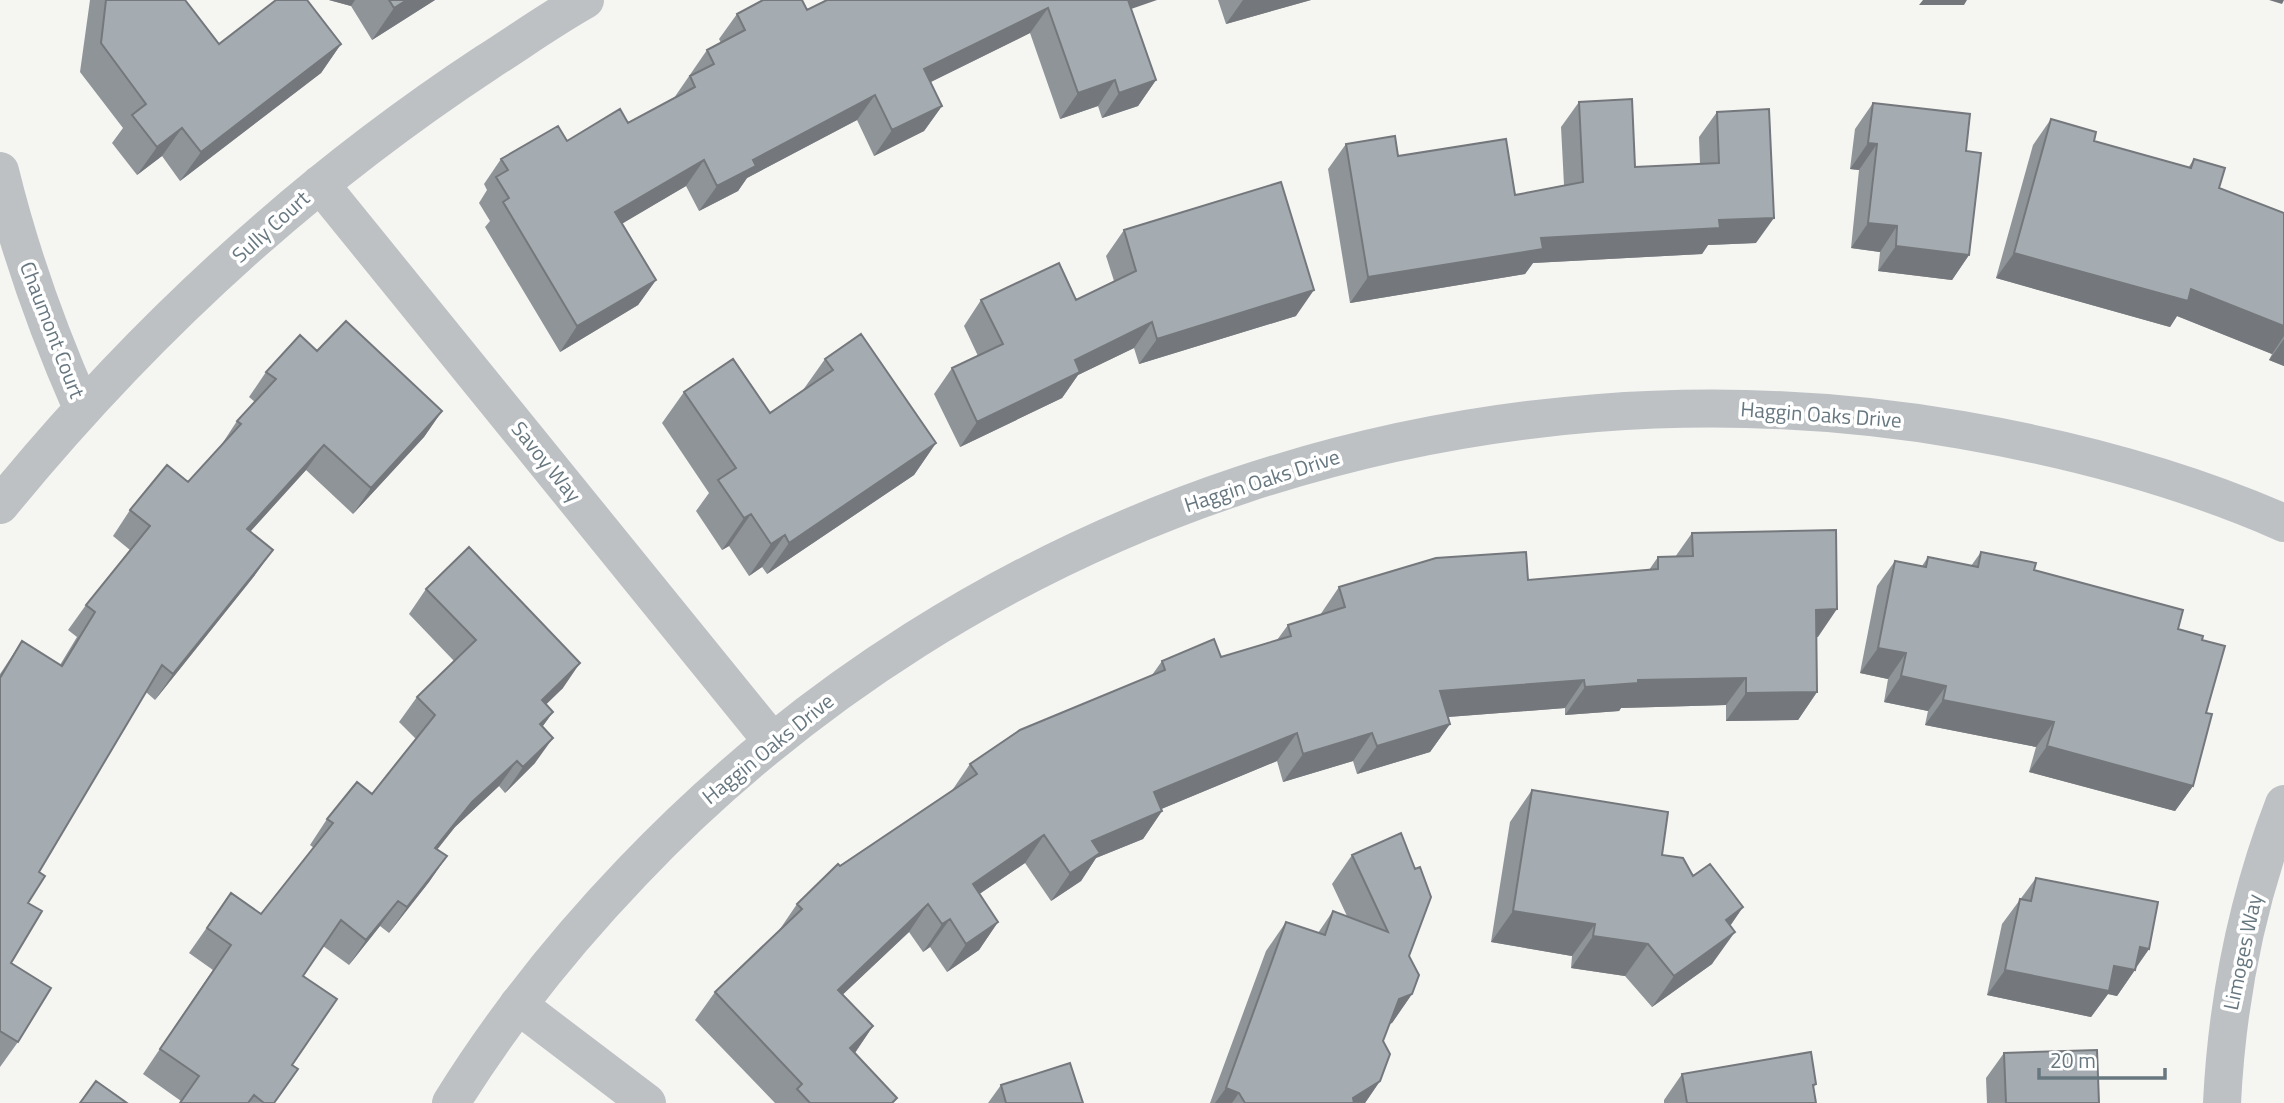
<svg xmlns="http://www.w3.org/2000/svg" width="2284" height="1103" viewBox="0 0 2284 1103" font-family="'Titillium Web',sans-serif">
<style>
.lines{fill:none;stroke-linecap:round;stroke-linejoin:round}
.minor{stroke:#bdc1c4;stroke-width:38}
.tertiary{stroke:#bdc1c4;stroke-width:38}
.wall{fill:#8e9498}
.shaded-wall{fill:#74787c}
.building{fill:#a5acb1;stroke:#74787c;stroke-width:2}
.labels{text-anchor:middle;stroke-width:7;stroke-linejoin:round;paint-order:stroke}
.street-label{font-size:21px;fill:#677780;stroke:#fff}
</style>
<rect width="100%" height="100%" fill="#f5f5f2"/>
<g class="lines">
<path class="minor" d="M 0,171 C 20,253 48,331 82,408
M 320,184 L 772,741
M 0,505 C 139,335 302,184 486,63 C 519,42 551,19 585,0
M 518,1005 L 647,1103
M 2222,1103 C 2227,1001 2247,900 2284,804"/>
<path class="tertiary" d="M 451,1103 C 503,1019 564,943 632,872 C 974,513 1473,346 1962,430 C 2071,449 2182,478 2284,523"/>
</g>
<path class="wall" d="M 90,0 L 185,0 L 219,44 L 341,44 L 321,73 L 180,181 L 162,156 L 137,175 L 112,143 L 123,128 L 80,72 Z
M 329,0 L 435,0 L 372,40 L 351,6 Z
M 827,0 L 1131,9 L 1156,80 L 1138,106 L 1102,118 L 1098,106 L 1060,119 L 1030,33 L 931,82 L 942,106 L 924,131 L 874,156 L 857,120 L 747,178 L 738,191 L 699,211 L 686,186 L 622,223 L 656,280 L 638,305 L 560,352 L 485,227 L 490,221 L 479,203 L 487,190 L 484,184 L 501,159 L 628,123 L 674,98 L 707,50 L 721,43 L 719,39 L 737,14 L 807,10 Z
M 1218,0 L 1311,0 L 1226,24 Z
M 1579,102 L 1635,167 L 1700,164 L 1699,137 L 1717,112 L 1756,243 L 1708,245 L 1702,254 L 1533,263 L 1525,274 L 1350,303 L 1328,169 L 1346,144 L 1398,156 L 1515,195 L 1564,185 L 1561,127 Z
M 1873,103 L 1966,151 L 1969,255 L 1952,280 L 1878,271 L 1880,252 L 1851,248 L 1859,170 L 1850,169 L 1855,129 Z
M 2051,119 L 2094,141 L 2188,168 L 2194,159 L 2219,188 L 2284,213 L 2284,366 L 2269,360 L 2272,354 L 2177,316 L 2170,327 L 1996,278 L 2033,145 Z
M 1124,230 L 1296,316 L 1139,364 L 1134,348 L 1078,375 L 1062,398 L 960,447 L 934,394 L 952,368 L 978,356 L 964,326 L 981,300 L 1076,300 L 1114,281 L 1106,256 Z
M 317,351 L 442,411 L 424,437 L 353,514 L 306,470 L 250,532 L 255,575 L 155,700 L 146,692 L 39,872 L 28,903 L 11,963 L 18,1042 L 0,1067 L 0,674 L 22,641 L 60,665 L 77,637 L 68,630 L 86,605 L 130,550 L 113,536 L 130,510 L 188,482 L 220,447 L 237,421 L 255,402 L 249,397 L 266,372 Z
M 825,359 L 936,443 L 914,475 L 767,574 L 762,567 L 749,576 L 729,546 L 722,550 L 696,511 L 709,493 L 662,423 L 684,392 L 770,413 L 803,390 Z
M 1692,533 L 1818,637 L 1816,637 L 1817,692 L 1798,720 L 1726,721 L 1726,705 L 1621,708 L 1619,711 L 1565,715 L 1565,708 L 1448,717 L 1450,724 L 1430,752 L 1357,774 L 1353,761 L 1283,782 L 1277,761 L 1161,809 L 1162,811 L 1143,839 L 1096,858 L 1081,881 L 1051,901 L 1025,863 L 979,894 L 998,922 L 979,950 L 947,972 L 930,947 L 923,952 L 909,932 L 842,995 L 873,1026 L 855,1053 L 897,1098 L 893,1103 L 775,1103 L 695,1020 L 715,992 L 778,932 L 797,904 L 840,866 L 951,792 L 970,764 L 1152,675 L 1162,661 L 1221,657 L 1277,640 L 1288,625 L 1320,615 L 1339,587 L 1528,580 L 1649,570 L 1658,557 L 1675,557 Z
M 1981,552 L 2034,570 L 2202,640 L 2206,713 L 2193,786 L 2175,811 L 2029,772 L 2036,747 L 1925,725 L 1928,711 L 1884,702 L 1888,679 L 1860,673 L 1877,586 L 1895,561 L 1922,566 L 1928,557 L 1971,566 Z
M 426,589 L 563,688 L 546,704 L 553,712 L 542,727 L 535,763 L 505,793 L 499,786 L 455,827 L 437,849 L 447,856 L 429,882 L 389,933 L 380,926 L 349,965 L 323,946 L 303,976 L 292,1065 L 274,1103 L 180,1103 L 181,1101 L 143,1074 L 213,970 L 189,953 L 231,893 L 261,914 L 314,848 L 310,845 L 327,819 L 372,794 L 416,739 L 399,722 L 417,697 L 454,661 L 409,614 Z
M 1532,790 L 1662,855 L 1693,876 L 1743,907 L 1730,926 L 1712,964 L 1652,1007 L 1625,976 L 1571,968 L 1572,956 L 1491,942 L 1510,822 Z
M 1352,855 L 1409,956 L 1412,994 L 1392,1023 L 1389,1024 L 1383,1041 L 1380,1081 L 1365,1103 L 1210,1103 L 1266,951 L 1286,922 L 1318,933 L 1333,911 L 1347,916 L 1332,884 Z
M 2036,878 L 2149,949 L 2117,996 L 2108,994 L 2091,1017 L 1987,995 L 2002,924 Z
M 2004,1053 L 2099,1103 L 1987,1103 L 1986,1078 Z
M 1682,1074 L 1816,1084 L 1813,1088 L 1816,1103 L 1664,1103 L 1664,1100 Z
M 1001,1085 L 1083,1103 L 988,1103 Z"/>
<path class="shaded-wall" d="M 329,0 L 355,0 L 351,6 Z
M 407,0 L 435,0 L 372,40 L 394,8 Z
M 1120,0 L 1157,0 L 1108,17 Z
M 1243,0 L 1311,0 L 1226,24 Z
M 1923,0 L 1967,0 L 1964,5 L 1919,5 Z
M 2269,0 L 2284,0 L 2282,4 Z
M 1048,8 L 1030,33 L 906,94 L 924,69 Z
M 341,44 L 321,73 L 180,181 L 201,152 Z
M 1115,80 L 1098,106 L 1060,119 L 1078,93 Z
M 1156,80 L 1138,106 L 1102,118 L 1119,93 Z
M 875,95 L 857,120 L 747,178 L 738,191 L 699,211 L 717,186 L 753,160 Z
M 942,106 L 924,131 L 874,156 L 892,130 Z
M 182,128 L 162,156 L 137,175 L 157,147 Z
M 1868,143 L 1877,144 L 1859,170 L 1850,169 Z
M 704,160 L 686,186 L 598,238 L 615,212 Z
M 1774,218 L 1756,243 L 1708,245 L 1702,254 L 1533,263 L 1525,274 L 1350,303 L 1368,277 L 1541,238 L 1719,220 Z
M 1868,223 L 1897,226 L 1880,252 L 1851,248 Z
M 1896,246 L 1969,255 L 1952,280 L 1878,271 Z
M 2014,253 L 2191,289 L 2284,326 L 2284,336 L 2272,354 L 2177,316 L 2170,327 L 1996,278 Z
M 656,280 L 638,305 L 560,352 L 577,326 Z
M 1314,290 L 1296,316 L 1139,364 L 1157,339 Z
M 1152,322 L 1134,348 L 1078,375 L 1062,398 L 960,447 L 977,422 L 1075,360 Z
M 2284,339 L 2284,366 L 2269,360 Z
M 442,411 L 424,437 L 353,514 L 371,488 Z
M 936,443 L 914,475 L 767,574 L 789,543 Z
M 324,445 L 306,470 L 229,555 L 247,529 Z
M 751,514 L 729,546 L 722,550 L 744,518 Z
M 785,535 L 762,567 L 749,576 L 771,544 Z
M 273,550 L 255,575 L 155,700 L 173,674 Z
M 1837,609 L 1818,637 L 1796,637 L 1816,610 Z
M 1878,648 L 1906,653 L 1888,679 L 1860,673 Z
M 580,663 L 563,688 L 524,726 L 542,700 Z
M 1901,676 L 1946,686 L 1928,711 L 1884,702 Z
M 1746,678 L 1726,705 L 1621,708 L 1619,711 L 1565,715 L 1585,687 L 1638,680 Z
M 1584,680 L 1565,708 L 1421,719 L 1440,691 Z
M 1817,692 L 1798,720 L 1726,721 L 1746,693 Z
M 1943,700 L 2054,722 L 2036,747 L 1925,725 Z
M 553,712 L 535,737 L 540,724 Z
M 1450,724 L 1430,752 L 1357,774 L 1377,746 Z
M 1297,733 L 1277,761 L 1135,820 L 1154,792 Z
M 1372,733 L 1353,761 L 1283,782 L 1303,754 Z
M 553,738 L 535,763 L 505,793 L 523,767 Z
M 2047,746 L 2193,786 L 2175,811 L 2029,772 Z
M 517,761 L 499,786 L 455,827 L 418,874 L 435,848 L 472,802 Z
M 1162,811 L 1143,839 L 1096,858 L 1081,881 L 1051,901 L 1092,841 Z
M 1044,835 L 1025,863 L 953,912 L 973,884 Z
M 447,856 L 429,882 L 389,933 L 407,907 Z
M 398,901 L 380,926 L 349,965 L 366,940 Z
M 928,904 L 909,932 L 818,1018 L 838,990 Z
M 1743,907 L 1721,939 L 1726,920 Z
M 1513,911 L 1595,924 L 1572,956 L 1491,942 Z
M 950,919 L 930,947 L 923,952 L 942,924 Z
M 998,922 L 979,950 L 947,972 L 966,944 Z
M 1735,932 L 1712,964 L 1652,1007 L 1674,976 Z
M 1593,936 L 1648,944 L 1625,976 L 1571,968 Z
M 2140,947 L 2149,949 L 2134,970 L 2135,970 L 2117,996 L 2108,994 L 2091,1017 L 1987,995 L 2005,970 L 2114,966 Z
M 1412,994 L 1392,1023 L 1378,1028 L 1399,999 Z
M 873,1026 L 854,1054 L 850,1048 Z
M 1380,1081 L 1365,1103 L 1349,1103 L 1353,1098 Z
M 1226,1088 L 1239,1093 L 1232,1103 L 1215,1103 Z"/>
<path class="building" d="M 106,0 L 185,0 L 219,44 L 276,0 L 307,0 L 341,44 L 201,152 L 182,128 L 157,147 L 132,115 L 146,104 L 101,43 Z
M 389,0 L 407,0 L 394,8 Z
M 763,0 L 802,0 L 807,10 L 827,0 L 1128,0 L 1156,80 L 1119,93 L 1115,80 L 1078,93 L 1048,8 L 924,69 L 942,106 L 892,130 L 875,95 L 753,160 L 756,166 L 717,186 L 704,160 L 615,212 L 656,280 L 577,326 L 503,202 L 509,198 L 496,177 L 508,170 L 501,159 L 558,126 L 567,141 L 620,109 L 628,123 L 695,87 L 690,76 L 714,64 L 707,50 L 745,30 L 737,14 Z
M 1632,99 L 1635,167 L 1719,163 L 1717,112 L 1769,109 L 1774,218 L 1719,220 L 1720,228 L 1541,238 L 1543,249 L 1368,277 L 1346,144 L 1395,136 L 1398,156 L 1506,139 L 1515,195 L 1583,182 L 1579,102 Z
M 1873,103 L 1970,114 L 1966,151 L 1981,153 L 1969,255 L 1896,246 L 1897,226 L 1868,223 L 1877,144 L 1868,143 Z
M 2051,119 L 2096,132 L 2094,141 L 2191,168 L 2194,159 L 2225,168 L 2219,188 L 2284,213 L 2284,326 L 2191,289 L 2188,301 L 2014,253 Z
M 1281,182 L 1314,290 L 1157,339 L 1152,322 L 1075,360 L 1080,372 L 977,422 L 952,368 L 1003,344 L 981,300 L 1059,263 L 1076,300 L 1136,271 L 1124,230 Z
M 346,321 L 442,411 L 371,488 L 324,445 L 247,529 L 273,550 L 173,674 L 162,665 L 39,872 L 45,876 L 28,903 L 42,911 L 11,963 L 51,988 L 18,1042 L 0,1031 L 0,678 L 22,641 L 62,666 L 95,612 L 86,605 L 150,526 L 130,510 L 167,465 L 188,482 L 241,424 L 237,421 L 276,379 L 266,372 L 300,335 L 317,351 Z
M 861,334 L 936,443 L 789,543 L 785,535 L 771,544 L 751,514 L 744,518 L 718,480 L 736,468 L 684,392 L 733,359 L 770,413 L 833,370 L 825,359 Z
M 1836,530 L 1837,609 L 1816,610 L 1817,692 L 1746,693 L 1746,678 L 1638,680 L 1638,683 L 1585,687 L 1584,680 L 1440,691 L 1450,724 L 1377,746 L 1372,733 L 1303,754 L 1297,733 L 1154,792 L 1162,811 L 1092,841 L 1100,853 L 1070,873 L 1044,835 L 973,884 L 998,922 L 966,944 L 950,919 L 942,924 L 928,904 L 838,990 L 873,1026 L 850,1048 L 897,1098 L 892,1103 L 810,1103 L 797,1089 L 802,1084 L 715,992 L 802,909 L 797,904 L 838,864 L 840,866 L 977,774 L 970,764 L 1020,730 L 1165,670 L 1162,661 L 1214,639 L 1221,657 L 1291,636 L 1288,625 L 1345,607 L 1339,587 L 1436,558 L 1526,552 L 1528,580 L 1658,569 L 1658,557 L 1693,556 L 1692,533 Z
M 469,547 L 580,663 L 542,700 L 553,712 L 540,724 L 553,738 L 523,767 L 517,761 L 472,802 L 435,848 L 447,856 L 407,907 L 398,901 L 366,940 L 341,920 L 303,976 L 337,999 L 292,1065 L 298,1069 L 274,1103 L 264,1103 L 254,1095 L 248,1103 L 180,1103 L 199,1076 L 160,1049 L 231,945 L 207,928 L 231,893 L 261,914 L 333,823 L 327,819 L 357,782 L 372,794 L 435,715 L 417,697 L 476,640 L 426,589 Z
M 1981,552 L 2036,563 L 2034,570 L 2183,610 L 2178,629 L 2203,636 L 2202,640 L 2225,646 L 2206,713 L 2212,714 L 2193,786 L 2047,746 L 2054,722 L 1943,700 L 1946,686 L 1901,676 L 1906,653 L 1878,648 L 1895,561 L 1926,567 L 1928,557 L 1978,567 Z
M 1532,790 L 1668,812 L 1662,855 L 1683,858 L 1693,876 L 1710,864 L 1743,907 L 1726,920 L 1735,932 L 1674,976 L 1648,944 L 1593,936 L 1595,924 L 1513,911 Z
M 1401,833 L 1415,869 L 1420,867 L 1431,897 L 1409,956 L 1419,975 L 1412,994 L 1399,999 L 1383,1041 L 1390,1054 L 1380,1081 L 1353,1098 L 1354,1103 L 1245,1103 L 1239,1093 L 1226,1088 L 1286,922 L 1325,935 L 1333,911 L 1388,932 L 1352,855 Z
M 2036,878 L 2158,902 L 2149,949 L 2140,947 L 2135,970 L 2114,966 L 2109,991 L 2005,970 L 2020,899 L 2031,901 Z
M 2097,1050 L 2099,1103 L 2006,1103 L 2004,1053 Z
M 1811,1052 L 1816,1084 L 1813,1085 L 1816,1103 L 1687,1103 L 1682,1074 Z
M 1070,1063 L 1083,1103 L 1006,1103 L 1001,1085 Z
M 96,1081 L 127,1103 L 80,1103 Z"/>
<g class="labels">
<g class="street-label">
<text transform="translate(271 227) rotate(-42)" y="7">Sully Court</text>
<text transform="translate(52 330) rotate(69)" y="7">Chaumont Court</text>
<text transform="translate(1821 415) rotate(4)" y="7">Haggin Oaks Drive</text>
<text transform="translate(546 462) rotate(51)" y="7">Savoy Way</text>
<text transform="translate(1262 481) rotate(-18)" y="7">Haggin Oaks Drive</text>
<text transform="translate(768 749) rotate(-39)" y="7">Haggin Oaks Drive</text>
<text transform="translate(2243 952) rotate(-78)" y="7">Limoges Way</text>
</g>
</g>
<path d="M2039 1068v10h126v-10" fill="none" stroke="#677780" stroke-width="3.5"/>
<text x="2050" y="1068" font-size="21" fill="#677780" stroke="#ffffff" stroke-width="5" paint-order="stroke">20 m</text>
</svg>
